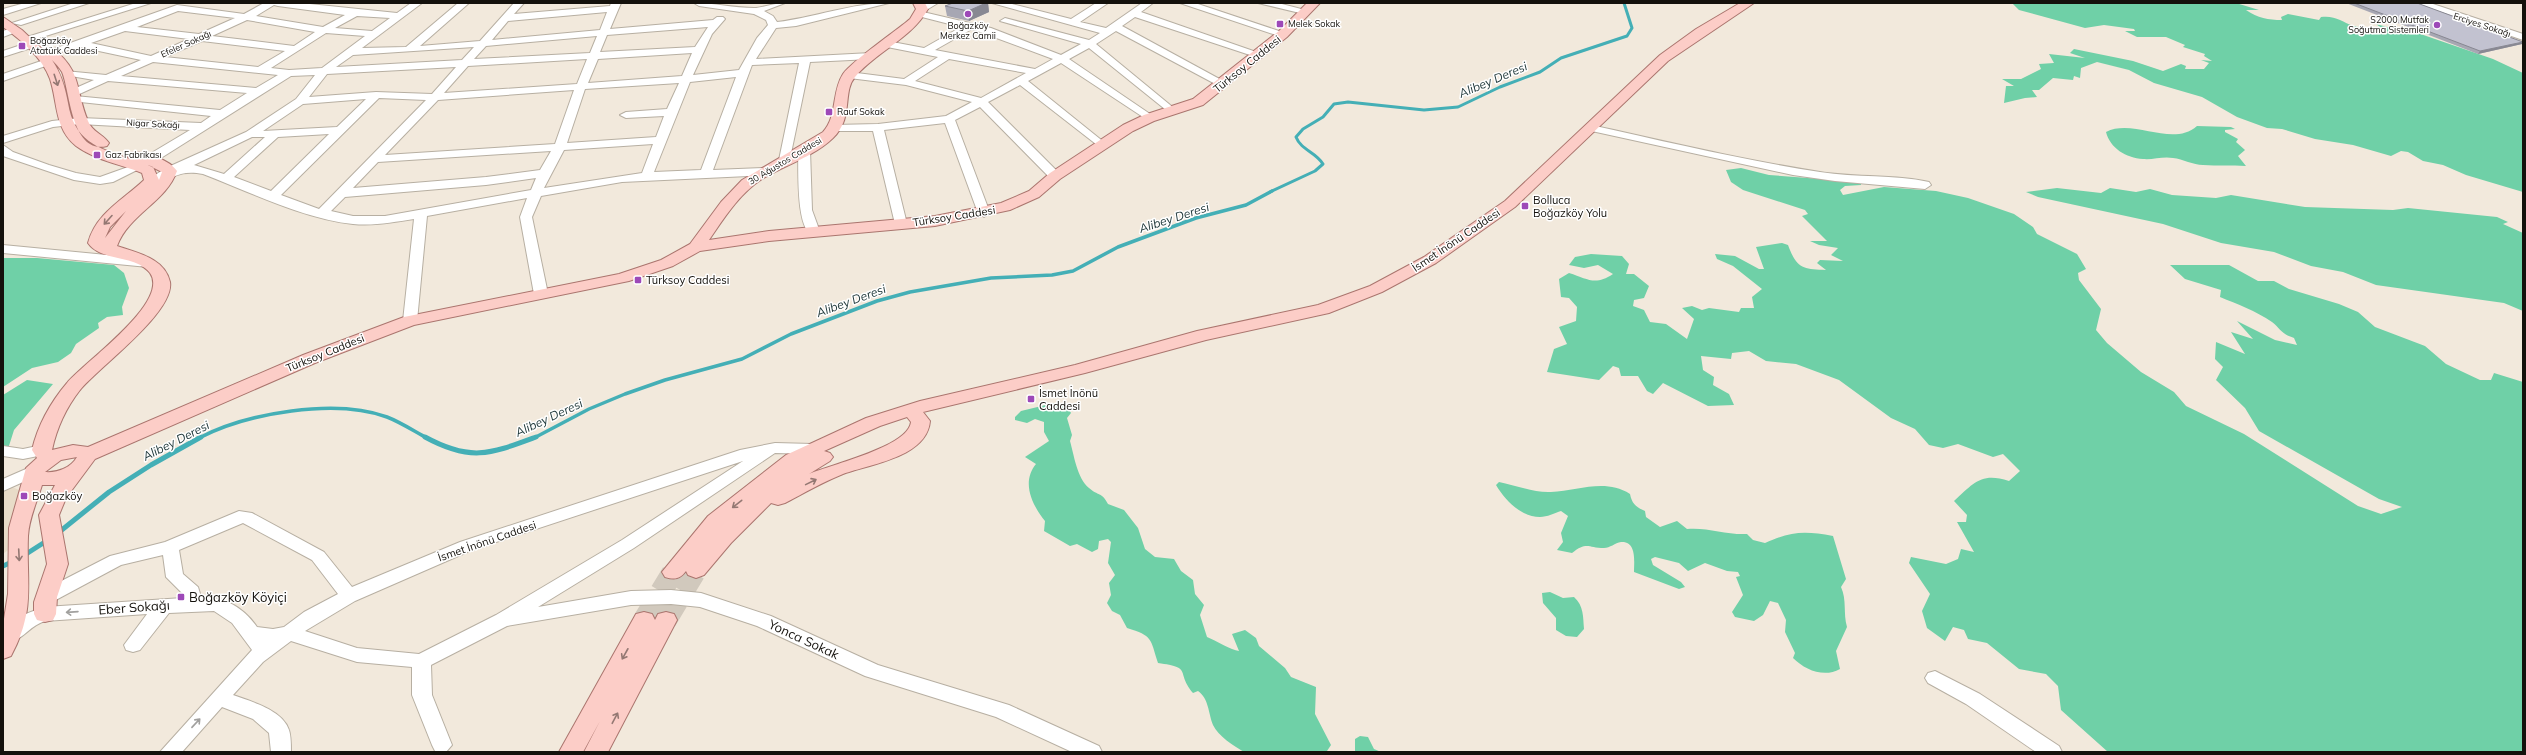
<svg xmlns="http://www.w3.org/2000/svg" width="2526" height="755" viewBox="0 0 2526 755" font-family="Mulish,sans-serif">
<style>
.built{fill:#e8dcc8}
.green{fill:#6fd0a7}
.lines{fill:none;stroke-linecap:round;stroke-linejoin:round}
.stream-far2{stroke:#44afb6;stroke-width:3}
.stream-far1{stroke:#44afb6;stroke-width:3.5}
.stream{stroke:#44afb6;stroke-width:5}
.major-tunnel{stroke:#d1c9bd;stroke-width:22;stroke-dasharray:22 11;stroke-linecap:butt}
.minor-casing{stroke:#b7afa2;stroke-width:2}
.major-casing{stroke:#aa756e;stroke-width:2}
.minor{fill:#fff;fill-rule:evenodd}
.major{fill:#fccdc7;fill-rule:evenodd}
.wall{fill:#a7a7b3}
.shaded-wall{fill:#888892}
.building{fill:#c2c2d0;stroke:#888892}
.oneway{stroke:#947873}
.oneway2{stroke:#a1a09e}
.poi-dot{fill:#9d49b8;stroke:#fff;stroke-width:1.5}
.labels{text-anchor:middle;stroke-width:3;stroke-linejoin:round;paint-order:stroke}
.far-poi-label{font-size:9px;fill:#14110c;stroke:#fff;text-anchor:start}
.far-street-label{font-size:9px;fill:#14110c;stroke:#fff}
.street-label{font-size:11px;fill:#14110c;stroke:#fff}
.poi-label{font-size:11px;fill:#14110c;stroke:#fff;text-anchor:start}
.water-label{font-size:12px;font-style:italic;fill:#223a3c;stroke:#fff}
.near-poi-label{font-size:13px;fill:#14110c;stroke:#fff;text-anchor:start}
.near-street-label{font-size:13px;fill:#14110c;stroke:#fff}
</style>
<rect width="100%" height="100%" fill="#f2e9dc"/>
<path class="built" d="M 10,486 L 19,490 L 8,550 L 3,554 L 3,489 Z"/>
<path class="green" d="M 2012,3 L 2236,3 L 2259,10 L 2246,10 C 2258,18 2268,20 2282,20 L 2281,17 L 2288,14 L 2319,20 L 2321,17 C 2335,15 2342,22 2354,26 C 2365,29 2375,29 2386,34 L 2388,33 L 2376,24 L 2409,33 L 2398,28 L 2406,29 L 2493,59 L 2523,73 L 2523,192 L 2466,175 L 2443,165 L 2423,161 L 2408,152 L 2401,151 L 2391,156 L 2353,145 L 2315,139 L 2282,129 L 2267,128 L 2237,117 L 2202,97 L 2154,83 L 2129,70 L 2097,62 L 2081,68 L 2080,78 L 2074,76 L 2073,80 L 2053,78 L 2039,90 L 2032,90 L 2037,97 L 2025,98 L 2004,103 L 2006,86 L 2014,86 L 2002,79 L 2021,79 L 2041,69 L 2039,64 L 2054,63 L 2049,54 L 2085,58 L 2070,53 L 2074,49 L 2133,61 L 2163,71 L 2181,64 L 2186,66 L 2185,69 L 2204,69 L 2209,63 L 2201,60 L 2212,61 L 2204,56 L 2205,54 L 2183,47 L 2185,45 L 2166,37 L 2137,37 L 2125,31 L 2135,31 L 2134,29 L 2104,25 L 2085,28 L 2019,10 Z
M 2197,126 L 2231,127 L 2235,129 L 2225,130 L 2225,132 L 2238,139 L 2236,142 L 2245,150 L 2238,156 L 2246,166 C 2231,165 2218,166 2203,165 C 2193,165 2183,159 2173,158 C 2163,156 2153,160 2143,159 C 2126,158 2110,148 2106,132 C 2134,118 2172,148 2197,126 Z
M 1741,168 L 1769,175 L 1861,182 L 1861,185 L 1845,186 L 1840,190 L 1843,195 L 1884,187 L 1936,191 L 1968,198 L 2014,214 L 2033,227 L 2037,234 L 2077,254 L 2086,269 L 2078,273 L 2079,280 L 2101,309 L 2096,330 L 2107,343 L 2141,372 L 2174,392 L 2186,406 L 2244,434 L 2358,506 L 2381,514 L 2402,507 L 2379,499 L 2259,431 L 2245,408 L 2216,380 L 2223,367 L 2215,359 L 2216,342 L 2245,354 L 2231,332 L 2253,339 L 2237,321 L 2275,340 L 2297,345 L 2294,338 C 2281,334 2281,329 2272,322 C 2256,311 2237,304 2220,297 L 2221,290 L 2185,279 L 2170,265 L 2229,265 L 2258,281 L 2274,281 L 2289,289 L 2339,304 L 2358,312 L 2375,327 L 2425,346 L 2446,364 L 2480,380 L 2491,380 L 2494,373 L 2523,382 L 2523,752 L 2108,752 L 2061,710 L 2058,686 L 2046,674 L 2019,669 L 1987,643 L 1968,639 L 1964,630 L 1953,627 L 1945,641 L 1927,628 L 1922,611 L 1930,594 L 1909,563 L 1911,557 L 1946,564 L 1958,559 L 1961,549 L 1974,552 L 1957,522 L 1966,522 L 1967,515 L 1954,501 C 1974,483 1981,472 2009,481 L 2020,471 L 2003,454 L 1993,457 L 1958,444 L 1943,448 L 1929,445 L 1915,429 L 1891,418 L 1839,380 L 1796,364 L 1766,361 L 1749,351 L 1732,353 L 1731,359 L 1701,356 L 1703,370 L 1714,377 L 1713,385 L 1729,394 L 1734,405 L 1708,406 L 1663,383 L 1653,394 L 1647,391 L 1638,376 L 1621,376 L 1619,368 L 1613,366 L 1599,380 L 1547,372 L 1554,349 L 1567,344 L 1559,327 L 1576,321 L 1577,307 L 1569,298 L 1561,297 L 1559,279 L 1569,273 C 1588,279 1595,286 1613,274 L 1598,265 L 1584,268 L 1569,265 L 1575,257 L 1591,254 L 1622,256 L 1629,264 L 1626,274 L 1634,274 L 1649,286 L 1644,298 L 1634,300 L 1633,306 L 1644,310 L 1650,322 L 1666,324 L 1687,339 L 1694,319 L 1682,308 L 1692,306 L 1702,310 L 1709,308 L 1739,312 L 1741,308 L 1754,308 L 1752,297 L 1762,289 L 1733,266 L 1717,259 L 1715,254 L 1735,256 L 1759,269 L 1764,269 L 1756,247 L 1782,243 L 1788,245 C 1797,269 1803,269 1826,270 L 1817,263 L 1820,260 L 1843,261 L 1831,255 L 1838,248 L 1819,245 L 1810,241 L 1827,241 L 1802,216 L 1808,214 L 1805,210 L 1743,190 L 1731,182 L 1726,170 Z
M 2057,188 L 2101,193 L 2110,188 L 2136,192 L 2150,189 L 2172,195 L 2216,198 L 2231,195 L 2305,207 L 2393,210 L 2408,208 L 2497,217 L 2508,222 L 2503,224 L 2523,233 L 2523,311 L 2504,303 L 2376,285 L 2343,272 L 2311,266 L 2274,252 L 2221,243 L 2163,224 L 2038,197 L 2026,192 Z
M 3,258 L 37,258 L 114,265 L 124,273 L 129,288 L 122,307 L 123,315 L 107,317 L 98,323 L 99,328 L 76,344 L 71,353 L 58,362 L 32,368 L 3,387 Z
M 27,380 L 53,384 L 14,430 L 8,449 L 3,449 L 3,395 Z
M 1054,403 L 1068,407 L 1071,413 L 1067,418 L 1072,435 L 1070,441 C 1074,455 1077,478 1089,488 C 1098,496 1102,492 1108,504 L 1124,510 L 1138,528 L 1145,549 L 1155,557 L 1174,559 L 1181,571 L 1193,580 L 1195,594 L 1204,605 L 1200,615 L 1207,637 C 1217,641 1231,650 1239,651 L 1232,634 L 1245,630 L 1256,638 L 1259,646 L 1285,668 L 1291,677 L 1316,687 L 1315,714 L 1331,745 L 1327,751 L 1244,752 C 1234,746 1218,736 1213,725 C 1208,712 1209,699 1198,691 L 1193,693 C 1175,671 1194,668 1158,663 C 1150,638 1153,636 1127,628 L 1120,615 L 1112,611 L 1107,603 L 1111,595 L 1109,583 L 1115,575 L 1108,563 L 1111,542 L 1108,539 L 1099,541 L 1098,549 L 1092,552 L 1077,544 L 1070,546 L 1044,531 L 1045,521 C 1032,505 1021,482 1036,464 L 1025,457 L 1049,441 L 1044,432 L 1044,422 L 1035,419 L 1027,423 L 1015,420 L 1015,417 L 1021,411 Z
M 1499,482 C 1515,485 1534,493 1551,492 C 1578,491 1605,478 1630,494 C 1632,504 1636,507 1645,511 L 1646,517 L 1660,527 L 1677,521 L 1687,529 C 1707,527 1726,535 1747,534 L 1753,540 L 1765,543 C 1791,531 1805,531 1833,536 L 1846,579 L 1841,587 C 1847,600 1843,613 1847,627 L 1836,651 L 1840,669 C 1824,678 1805,670 1793,658 L 1795,653 L 1785,632 L 1786,620 L 1778,603 L 1770,601 L 1763,615 L 1754,621 L 1735,617 L 1732,612 L 1743,595 L 1736,577 L 1740,576 L 1738,572 L 1727,571 L 1705,563 L 1688,571 L 1679,563 L 1655,557 L 1651,559 L 1653,565 L 1681,582 L 1685,587 L 1679,589 L 1634,572 C 1634,562 1637,541 1621,542 C 1615,543 1610,548 1604,548 C 1588,548 1587,541 1572,553 L 1557,550 L 1563,542 L 1561,533 L 1568,516 L 1561,511 C 1555,513 1547,517 1540,517 C 1521,517 1505,500 1496,485 Z
M 1550,592 L 1563,598 L 1574,597 C 1584,606 1583,617 1584,629 L 1577,637 L 1566,636 L 1556,630 L 1556,618 L 1543,603 L 1542,593 Z
M 1360,736 L 1368,737 L 1374,749 L 1381,752 L 1355,752 L 1355,739 Z"/>
<g class="lines">
<path class="stream-far2" d="M 1270,192 L 1315,171 L 1323,164 C 1316,152 1301,150 1296,137 L 1303,129 L 1323,117 L 1334,104 L 1348,102 L 1424,110 L 1458,107 L 1500,87 L 1540,72 L 1561,58 L 1627,36 L 1632,28 L 1624,3"/>
<path class="stream-far1" d="M 199,438 C 247,413 335,398 387,417 C 400,422 414,431 427,438
M 534,438 L 589,409 L 625,394 L 665,380 L 742,359 L 791,334 L 877,301 L 910,292 L 991,278 L 1052,275 L 1073,271 L 1118,247 L 1196,218 L 1246,205 L 1272,191"/>
<path class="stream" d="M 425,437 C 471,462 490,454 536,437
M 58,533 L 109,492 L 151,465 L 201,437
M 23,556 L 48,540
M 3,566 L 12,562"/>
<path class="major-tunnel" d="M 644,620 L 673,572
M 666,620 L 696,570"/>
<defs>
<path id="minor" d="M 25,3 L 41,3 L 3,15 L 3,9 Z
M 74,3 L 89,3 L 21,25 L 12,23 Z
M 136,3 L 151,3 L 36,39 L 27,37 Z
M 264,3 L 300,3 L 397,13 L 411,3 L 422,3 L 362,48 L 406,47 L 458,3 L 469,3 L 420,46 L 480,41 L 514,3 L 524,3 L 514,14 L 610,6 L 611,3 L 621,3 L 610,29 L 713,20 L 717,17 L 723,17 L 725,19 L 712,34 L 693,75 L 739,70 L 757,38 L 768,25 L 766,20 L 754,14 L 699,6 L 694,3 C 714,3 734,8 754,8 C 762,8 773,3 785,3 L 764,11 L 773,16 L 777,22 C 814,18 851,3 889,3 L 796,26 L 776,28 L 756,59 L 871,53 L 876,56 L 871,59 L 810,62 L 789,163 L 781,163 L 779,160 L 799,63 L 752,65 L 713,170 L 763,168 L 769,172 L 767,175 L 622,182 L 541,196 L 532,217 L 548,294 L 546,297 L 541,298 L 534,294 L 520,217 L 527,198 L 427,216 L 417,321 L 410,325 L 403,321 L 414,219 C 394,222 374,226 353,224 C 304,219 250,192 203,174 C 179,169 173,179 152,185 L 146,181 L 166,168 L 246,132 L 296,99 L 315,75 L 291,76 L 161,158 L 113,182 L 100,184 L 74,180 L 3,156 L 3,145 L 13,152 L 49,165 L 76,173 L 100,177 L 128,167 L 190,130 L 80,124 L 53,127 L 3,143 L 3,136 L 52,121 L 80,118 L 201,123 L 211,116 L 71,101 L 69,99 L 73,96 L 68,93 L 69,91 L 94,80 L 65,75 L 65,71 L 106,75 L 141,60 L 80,47 L 50,55 L 45,52 L 177,5 L 244,14 ZM 274,5 L 278,6 L 345,15 L 323,27 L 256,16 ZM 178,11 L 235,18 L 199,34 L 137,27 ZM 607,12 L 600,30 L 492,40 L 508,21 ZM 357,16 L 390,18 L 372,31 L 335,28 ZM 247,20 L 315,32 L 294,46 L 212,36 ZM 708,27 L 695,47 L 600,52 L 607,35 ZM 125,31 L 189,39 L 151,56 L 91,43 ZM 326,33 L 365,36 L 322,68 L 289,70 L 271,68 ZM 597,36 L 590,53 L 474,59 L 486,46 ZM 202,41 L 285,51 L 258,67 L 165,57 ZM 474,47 L 462,60 L 336,67 L 353,55 ZM 692,53 L 682,76 L 588,83 L 598,59 ZM 587,59 L 577,84 L 444,93 L 468,66 ZM 153,62 L 278,75 L 256,88 L 121,76 ZM 456,67 L 432,94 L 376,92 L 309,97 L 327,74 ZM 736,77 L 701,170 L 654,172 L 690,82 ZM 108,81 L 247,93 L 220,110 L 75,96 ZM 679,83 L 667,109 L 626,112 L 620,115 L 626,118 L 664,116 L 656,137 L 567,143 L 585,89 ZM 574,90 L 555,144 L 385,155 L 438,100 ZM 379,98 L 426,100 L 319,209 L 281,195 ZM 366,99 L 337,127 L 263,131 L 303,104 ZM 329,134 L 271,191 L 234,177 L 278,137 ZM 252,137 L 265,137 L 224,174 L 194,165 ZM 653,144 L 642,173 L 544,188 L 564,150 ZM 551,151 L 540,170 L 486,177 L 353,188 L 378,162 ZM 536,178 L 531,190 L 385,216 L 353,216 L 331,211 L 345,197 L 486,185 Z
M 926,3 L 938,3 L 923,12 L 991,28 L 1061,55 L 1081,44 L 1000,21 L 1005,18 L 1089,40 L 1100,33 L 992,3 L 1008,3 L 1071,19 L 1096,3 L 1108,3 L 1080,22 L 1106,28 L 1142,3 L 1153,3 L 1141,12 L 1262,54 L 1253,56 L 1135,17 L 1122,26 L 1225,82 L 1226,84 L 1221,87 L 1116,31 L 1096,44 L 1175,109 L 1177,111 L 1171,114 L 1089,48 L 1069,59 L 1153,116 L 1153,120 L 1149,121 L 1061,63 L 1028,81 L 1105,143 L 1105,147 L 1101,148 L 1020,85 L 988,102 L 1059,173 L 1061,176 L 1055,180 L 1051,179 L 980,107 L 955,120 L 990,213 L 984,217 L 978,213 L 945,123 L 884,130 L 907,224 L 901,228 L 895,224 L 873,131 L 834,131 L 828,128 L 834,125 L 878,124 L 946,116 L 972,102 L 906,85 L 849,78 L 844,75 L 849,72 L 904,79 L 938,57 L 887,47 L 882,44 L 887,41 L 924,48 L 961,27 L 918,16 L 916,14 L 920,11 L 917,9 ZM 972,29 L 1053,59 L 1035,69 L 935,50 ZM 949,59 L 1026,73 L 981,98 L 915,81 Z
M 1180,3 L 1195,3 L 1288,34 L 1279,36 Z
M 1258,3 L 1278,3 L 1309,11 L 1304,14 Z
M 2415,3 L 2430,3 L 2523,34 L 2523,40 Z
M 12,28 L 21,30 L 3,37 L 3,31 Z
M 30,42 L 34,43 L 34,47 L 3,57 L 3,51 Z
M 47,59 L 52,62 L 51,64 L 3,81 L 3,74 Z
M 1591,125 C 1667,142 1743,160 1820,172 C 1856,178 1894,174 1929,182 L 1931,185 L 1925,189 L 1835,181 L 1793,175 L 1587,130 L 1585,128 Z
M 804,146 L 810,150 L 812,210 L 820,232 L 814,236 C 795,231 799,167 798,150 Z
M 3,245 L 148,259 L 155,263 L 148,267 L 3,253 Z
M 775,443 L 813,444 L 819,445 L 821,449 L 819,453 L 813,454 L 775,453 L 634,548 L 538,607 L 631,591 L 671,590 L 701,593 L 771,616 L 878,665 L 1009,705 L 1099,746 L 1102,752 L 1072,752 L 996,717 L 865,676 L 757,626 L 700,607 L 671,604 L 631,605 L 507,626 L 431,665 L 432,695 L 452,745 L 446,752 L 435,751 L 432,745 L 412,695 L 412,667 L 357,662 L 291,641 L 263,662 L 233,695 C 250,701 283,710 289,730 C 291,736 291,745 291,752 L 271,752 L 269,733 L 253,719 L 222,707 L 182,752 L 160,752 L 252,650 L 232,623 L 214,611 L 169,613 L 140,650 L 133,652 L 126,650 L 124,645 L 147,614 L 45,621 C 31,625 24,638 11,642 L 3,637 C 3,621 32,611 45,607 L 183,598 L 183,594 L 166,577 L 163,555 L 121,565 L 52,602 L 46,604 L 40,602 L 37,597 L 40,592 L 110,556 L 165,542 L 239,511 L 252,513 L 324,552 L 352,587 L 460,542 L 740,450 ZM 743,461 L 622,540 L 496,615 L 419,654 L 357,648 L 305,631 L 355,601 L 472,550 ZM 243,523 L 312,560 L 338,594 L 304,612 L 284,627 L 273,629 L 257,627 C 244,608 224,596 201,597 L 198,587 L 183,574 L 179,550 Z
M 42,445 L 48,446 L 50,450 L 48,454 L 23,459 L 3,456 L 3,446 L 23,449 Z
M 35,465 L 41,466 L 43,470 L 41,474 L 3,491 L 3,479 Z
M 1935,671 L 1980,694 L 2059,746 L 2062,752 L 2036,752 L 1966,704 L 1928,683 L 1925,678 L 1928,673 Z"/>
<path id="major" d="M 913,3 L 925,3 L 928,9 C 911,39 877,51 855,77 C 842,92 854,118 833,138 C 813,157 785,165 762,179 C 739,194 724,218 709,240 L 769,231 L 935,216 L 1001,203 L 1029,191 L 1050,173 L 1123,125 L 1144,115 L 1193,99 L 1279,31 L 1307,3 L 1320,3 L 1287,37 L 1203,105 L 1154,121 L 1133,131 L 1060,179 L 1039,197 L 1010,210 L 935,226 L 769,241 L 700,251 L 673,266 L 629,281 L 414,325 L 315,363 L 95,459 L 66,498 L 59,515 L 68,564 L 57,597 L 56,614 L 53,620 L 45,622 L 37,620 L 34,614 L 34,602 L 47,564 L 39,515 L 55,485 L 42,485 C 37,502 29,518 28,536 C 26,584 36,610 11,656 L 3,659 L 3,625 L 8,594 L 9,528 L 26,468 L 37,458 L 32,450 C 38,425 50,403 67,383 C 83,363 171,302 150,273 C 135,254 101,262 88,243 C 96,213 123,200 144,180 L 142,173 C 120,164 95,160 76,146 C 54,128 58,103 50,79 C 42,57 21,40 3,27 L 3,17 L 22,30 L 43,50 L 52,48 C 83,71 75,91 88,121 C 92,132 103,134 109,143 L 107,146 C 71,155 70,90 62,72 C 59,67 55,63 52,60 C 61,73 65,87 68,103 C 74,140 96,148 130,159 L 128,156 L 130,153 C 143,150 170,160 177,171 C 166,202 129,214 117,246 C 137,253 165,258 170,282 C 175,312 99,367 80,390 C 66,408 57,427 52,450 L 73,445 L 88,447 L 303,355 L 404,317 L 619,274 L 661,260 L 690,244 L 721,202 L 742,180 L 823,132 C 838,115 831,93 843,74 C 852,61 896,31 910,19 L 916,9 ZM 146,164 L 162,172 L 159,180 L 153,167 ZM 126,211 L 105,238 L 110,227 ZM 77,457 C 71,468 57,473 45,472 L 61,460 Z
M 1740,3 L 1754,3 L 1668,61 L 1515,207 L 1436,263 L 1382,292 L 1329,313 L 1206,340 L 1085,373 L 923,412 L 930,421 C 927,457 871,464 843,474 C 823,482 804,493 785,503 L 778,505 L 771,503 L 731,543 L 704,575 L 696,578 L 688,575 L 686,571 C 680,579 675,580 665,577 L 662,572 L 708,516 L 786,455 L 866,418 L 920,401 L 1075,365 L 1197,331 L 1318,305 L 1370,286 L 1424,257 L 1505,201 L 1660,55 L 1696,29 ZM 907,417 L 911,422 C 908,447 832,464 809,474 L 830,461 L 833,457 L 830,453 L 824,451 L 880,426 Z
M 644,612 L 652,614 L 655,620 L 658,614 L 666,612 L 674,614 L 677,620 L 608,752 L 584,752 L 600,721 L 583,752 L 559,752 L 636,614 Z"/>
</defs>
<use href="#minor" class="minor-casing"/>
<use href="#major" class="major-casing"/>
<use href="#minor" class="minor"/>
<use href="#major" class="major"/>
</g>
<path class="wall" d="M 953,3 L 988,3 L 989,12 L 969,21 L 947,16 L 945,6 Z
M 2346,3 L 2417,3 L 2522,44 L 2478,54 Z"/>
<path class="shaded-wall" d="M 986,3 L 988,3 L 989,12 L 969,21 L 968,11 Z
M 2523,42 L 2522,44 L 2478,54 L 2480,51 Z"/>
<path class="building" d="M 953,3 L 986,3 L 968,11 L 945,6 Z
M 2354,3 L 2417,3 L 2523,42 L 2480,51 Z"/>
<defs><path id="oneway-shaft" d="M-6 0H5M1.5-3L5.5 0L1.5 3" fill="none" stroke-width="1.6" stroke-linecap="round" stroke-linejoin="round"/></defs>
<g class="oneway">
<use href="#oneway-shaft" transform="translate(56 80) rotate(72)"/>
<use href="#oneway-shaft" transform="translate(108 220) rotate(132)"/>
<use href="#oneway-shaft" transform="translate(811 482) rotate(-26)"/>
<use href="#oneway-shaft" transform="translate(737 504) rotate(142)"/>
<use href="#oneway-shaft" transform="translate(19 555) rotate(87)"/>
<use href="#oneway-shaft" transform="translate(625 654) rotate(119)"/>
<use href="#oneway-shaft" transform="translate(615 718) rotate(-62)"/>
</g>
<g class="oneway2">
<use href="#oneway-shaft" transform="translate(72 612) rotate(176)"/>
<use href="#oneway-shaft" transform="translate(196 723) rotate(-47)"/>
</g>
<g class="poi-dot">
<circle cx="968" cy="14" r="4"/>
<rect x="1276" y="20" width="8" height="8" rx="2"/>
<circle cx="2437" cy="25" r="4"/>
<rect x="18" y="42" width="8" height="8" rx="2"/>
<rect x="825" y="108" width="8" height="8" rx="2"/>
<rect x="93" y="151" width="8" height="8" rx="2"/>
<rect x="1521" y="202" width="8" height="8" rx="2"/>
<rect x="634" y="276" width="8" height="8" rx="2"/>
<rect x="1027" y="395" width="8" height="8" rx="2"/>
<rect x="20" y="492" width="8" height="8" rx="2"/>
<rect x="177" y="593" width="8" height="8" rx="2"/>
</g>
<g class="labels">
<g class="far-poi-label">
<text x="2429" y="23" text-anchor="end">S2000 Mutfak<tspan x="2429" dy="10">Soğutma Sistemleri</tspan></text>
<text x="1288" y="27">Melek Sokak</text>
<text x="968" y="29" text-anchor="middle">Boğazköy<tspan x="968" dy="10">Merkez Camii</tspan></text>
<text x="30" y="44">Boğazköy<tspan x="30" dy="10">Atatürk Caddesi</tspan></text>
<text x="837" y="115">Rauf Sokak</text>
<text x="105" y="158">Gaz Fabrikası</text>
</g>
<g class="far-street-label">
<text transform="translate(2482 25) rotate(18)" y="3">Erciyes Sokağı</text>
<text transform="translate(186 44) rotate(-24)" y="3">Efeler Sokağı</text>
<text transform="translate(153 124) rotate(3)" y="3">Nigar Sokağı</text>
<text transform="translate(785 161) rotate(-31)" y="3">30 Ağustos Caddesi</text>
</g>
<g class="street-label">
<text transform="translate(1247 64) rotate(-39)" y="4">Türksoy Caddesi</text>
<text transform="translate(954 216) rotate(-9)" y="4">Türksoy Caddesi</text>
<text transform="translate(1456 240) rotate(-34)" y="4">İsmet İnönü Caddesi</text>
<text transform="translate(325 353) rotate(-22)" y="4">Türksoy Caddesi</text>
<text transform="translate(487 541) rotate(-19)" y="4">İsmet İnönü Caddesi</text>
</g>
<g class="poi-label">
<text x="1533" y="204">Bolluca<tspan x="1533" dy="13">Boğazköy Yolu</tspan></text>
<text x="646" y="284">Türksoy Caddesi</text>
<text x="1039" y="397">İsmet İnönü<tspan x="1039" dy="13">Caddesi</tspan></text>
<text x="32" y="500">Boğazköy</text>
</g>
<g class="water-label">
<text transform="translate(1493 80) rotate(-23)" y="4">Alibey Deresi</text>
<text transform="translate(1174 218) rotate(-18)" y="4">Alibey Deresi</text>
<text transform="translate(851 301) rotate(-20)" y="4">Alibey Deresi</text>
<text transform="translate(549 418) rotate(-25)" y="4">Alibey Deresi</text>
<text transform="translate(176 441) rotate(-27)" y="4">Alibey Deresi</text>
</g>
<g class="near-poi-label">
<text x="189" y="602">Boğazköy Köyiçi</text>
</g>
<g class="near-street-label">
<text transform="translate(134 607) rotate(-4)" y="5">Eber Sokağı</text>
<text transform="translate(804 639) rotate(25)" y="5">Yonca Sokak</text>
</g>
</g>
<rect width="2526" height="755" fill="none" stroke="#14110c" stroke-width="8"/>
</svg>
